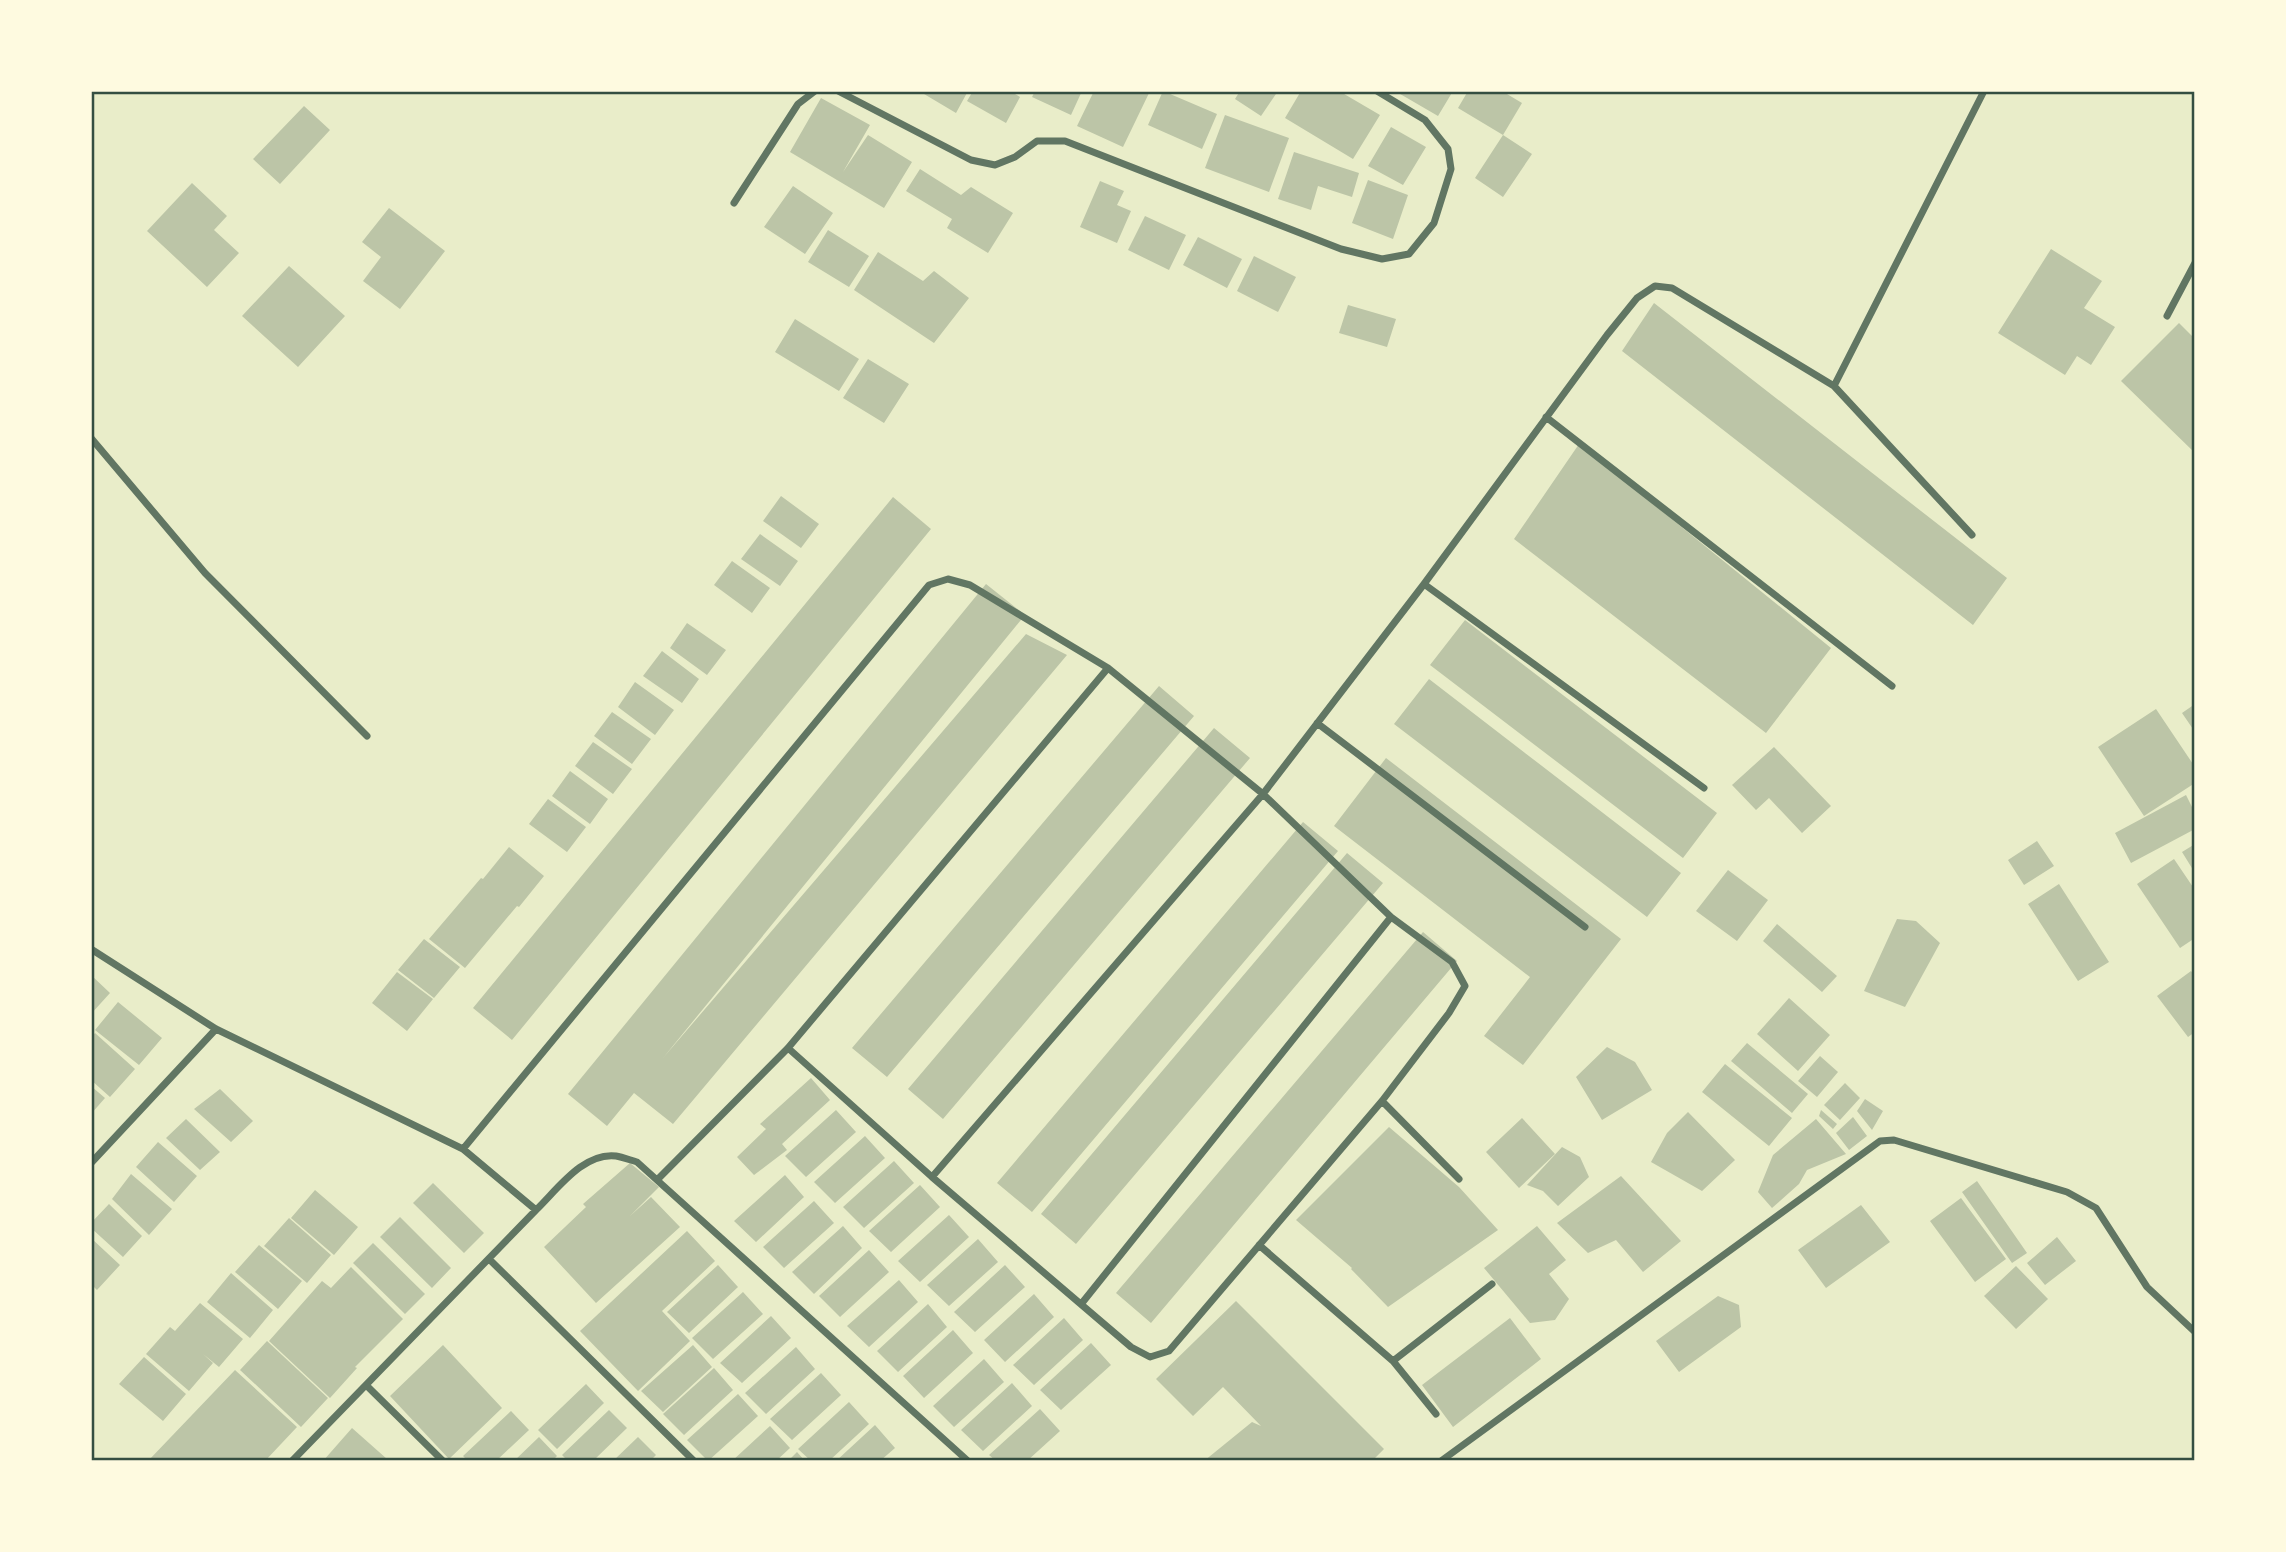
<svg xmlns="http://www.w3.org/2000/svg" width="2286" height="1552" viewBox="0 0 2286 1552" font-family="'PT Sans Narrow',sans-serif">
<style>
.building{fill:#bcc5a7}
.lines{fill:none;stroke-linecap:round;stroke-linejoin:round}
.minor{stroke:#617663;stroke-width:7}
.neatline{fill:none;stroke:#344e41;stroke-width:2.5}
</style>
<rect width="100%" height="100%" fill="#e9edc9"/>
<path class="building" d="M 919,91 L 968,91 L 956,113 Z
M 973,91 L 1010,91 L 1020,97 L 1006,123 L 967,101 Z
M 1035,91 L 1082,91 L 1071,115 L 1032,97 Z
M 1094,91 L 1150,91 L 1123,147 L 1077,126 Z
M 1163,91 L 1217,114 L 1202,149 L 1148,125 Z
M 1240,91 L 1278,91 L 1261,116 L 1235,99 Z
M 1301,91 L 1339,91 L 1380,115 L 1353,159 L 1285,118 Z
M 1395,91 L 1453,91 L 1438,116 Z
M 1468,91 L 1502,91 L 1522,103 L 1503,135 L 1532,154 L 1503,197 L 1475,178 L 1503,135 L 1458,108 Z
M 821,98 L 870,125 L 843,172 L 868,135 L 912,162 L 884,208 L 790,152 Z
M 304,106 L 330,130 L 280,184 L 253,159 Z
M 1225,115 L 1289,138 L 1269,192 L 1205,168 Z
M 1391,127 L 1426,147 L 1403,185 L 1368,166 Z
M 1294,152 L 1359,173 L 1352,197 L 1318,186 L 1311,210 L 1278,199 Z
M 920,169 L 961,195 L 971,187 L 1013,213 L 988,253 L 947,228 L 952,219 L 906,191 Z
M 1368,180 L 1408,195 L 1393,239 L 1352,223 Z
M 1100,181 L 1124,191 L 1117,205 L 1131,211 L 1117,243 L 1080,227 Z
M 192,183 L 227,216 L 214,230 L 239,253 L 207,287 L 147,231 Z
M 793,186 L 833,213 L 805,254 L 764,227 Z
M 389,208 L 445,251 L 400,309 L 363,281 L 381,257 L 362,242 Z
M 1145,216 L 1186,235 L 1169,270 L 1128,250 Z
M 828,230 L 869,256 L 849,287 L 808,262 Z
M 1198,237 L 1242,259 L 1227,288 L 1183,265 Z
M 2051,249 L 2102,281 L 2084,308 L 2115,327 L 2091,365 L 2077,356 L 2065,375 L 1998,333 Z
M 878,252 L 923,281 L 934,271 L 969,298 L 934,343 L 854,290 Z
M 1254,256 L 1296,277 L 1278,312 L 1237,291 Z
M 289,266 L 345,316 L 298,367 L 242,316 Z
M 1654,303 L 2007,578 L 1973,625 L 1622,351 Z
M 1348,305 L 1396,319 L 1387,347 L 1339,333 Z
M 795,319 L 859,359 L 839,391 L 775,352 Z
M 2179,323 L 2195,339 L 2195,453 L 2121,381 Z
M 868,359 L 909,384 L 884,423 L 843,398 Z
M 1579,444 L 1831,648 L 1766,733 L 1514,539 Z
M 781,496 L 819,524 L 801,548 L 763,521 Z
M 893,497 L 931,529 L 512,1040 L 473,1008 Z
M 760,534 L 798,561 L 780,586 L 741,559 Z
M 732,561 L 770,588 L 752,613 L 714,585 Z
M 986,584 L 1025,615 L 663,1058 L 1026,634 L 1067,655 L 673,1124 L 634,1093 L 607,1126 L 568,1094 Z
M 1465,620 L 1717,813 L 1683,858 L 1430,665 Z
M 687,623 L 726,650 L 707,675 L 670,648 Z
M 662,651 L 699,679 L 682,703 L 643,676 Z
M 1429,679 L 1681,873 L 1647,917 L 1394,724 Z
M 635,682 L 674,710 L 655,735 L 618,707 Z
M 1159,686 L 1194,716 L 887,1077 L 852,1048 Z
M 2195,704 L 2195,732 L 2182,713 Z
M 2156,709 L 2195,767 L 2195,783 L 2144,816 L 2098,747 Z
M 612,712 L 651,739 L 632,764 L 594,736 Z
M 1214,728 L 1250,758 L 943,1119 L 908,1089 Z
M 593,742 L 632,769 L 613,794 L 575,766 Z
M 1774,747 L 1831,806 L 1802,833 L 1769,798 L 1756,810 L 1732,785 Z
M 1386,758 L 1621,939 L 1523,1065 L 1484,1036 L 1530,977 L 1334,826 Z
M 570,771 L 608,799 L 590,824 L 552,796 Z
M 2186,795 L 2195,813 L 2195,829 L 2131,863 L 2115,833 Z
M 548,799 L 586,827 L 567,852 L 529,824 Z
M 1303,822 L 1338,851 L 1032,1212 L 997,1183 Z
M 2037,841 L 2054,866 L 2024,885 L 2008,860 Z
M 2195,844 L 2195,873 L 2182,852 Z
M 509,847 L 544,876 L 519,907 L 517,906 L 465,968 L 429,939 L 481,878 L 483,879 Z
M 1347,853 L 1383,883 L 1076,1244 L 1041,1214 Z
M 2174,859 L 2195,890 L 2195,938 L 2180,948 L 2137,884 Z
M 1728,870 L 1768,900 L 1737,941 L 1696,911 Z
M 2059,884 L 2109,962 L 2078,981 L 2028,904 Z
M 1897,919 L 1916,921 L 1940,943 L 1905,1007 L 1864,991 Z
M 1777,924 L 1837,976 L 1822,992 L 1763,941 Z
M 1423,932 L 1457,961 L 1151,1323 L 1116,1293 Z
M 424,939 L 460,967 L 434,998 L 398,970 Z
M 2191,971 L 2195,976 L 2195,1032 L 2188,1037 L 2157,996 Z
M 397,972 L 433,999 L 407,1031 L 372,1003 Z
M 91,975 L 110,993 L 91,1014 Z
M 1789,998 L 1830,1035 L 1798,1071 L 1757,1034 Z
M 118,1002 L 162,1038 L 139,1065 L 95,1030 Z
M 95,1033 L 135,1069 L 110,1097 L 91,1080 L 91,1038 Z
M 1747,1043 L 1808,1094 L 1792,1113 L 1731,1061 Z
M 1607,1047 L 1635,1062 L 1652,1090 L 1602,1120 L 1576,1077 Z
M 1820,1056 L 1838,1072 L 1817,1097 L 1798,1081 Z
M 1725,1064 L 1792,1118 L 1769,1146 L 1702,1092 Z
M 811,1078 L 830,1100 L 782,1144 L 787,1150 L 754,1175 L 737,1157 L 766,1129 L 760,1124 Z
M 1845,1083 L 1860,1098 L 1840,1120 L 1824,1105 Z
M 91,1086 L 105,1098 L 91,1114 Z
M 220,1089 L 253,1121 L 231,1142 L 194,1109 Z
M 1865,1099 L 1883,1111 L 1872,1130 L 1857,1111 Z
M 836,1110 L 856,1132 L 806,1177 L 785,1156 Z
M 1821,1110 L 1837,1124 L 1833,1129 L 1819,1116 Z
M 1688,1112 L 1735,1160 L 1702,1191 L 1651,1162 L 1667,1133 Z
M 1853,1117 L 1867,1136 L 1849,1150 L 1836,1133 Z
M 1522,1118 L 1555,1154 L 1519,1188 L 1486,1152 Z
M 186,1119 L 220,1152 L 200,1170 L 166,1138 Z
M 1816,1119 L 1846,1154 L 1807,1170 L 1799,1184 L 1772,1208 L 1758,1192 L 1773,1155 Z
M 1389,1127 L 1459,1187 L 1498,1230 L 1388,1307 L 1351,1269 L 1352,1268 L 1296,1220 Z
M 865,1136 L 885,1158 L 835,1203 L 814,1182 Z
M 158,1142 L 197,1176 L 174,1202 L 136,1167 Z
M 1562,1147 L 1580,1157 L 1589,1177 L 1558,1206 L 1543,1191 L 1527,1185 Z
M 894,1161 L 914,1183 L 864,1228 L 843,1207 Z
M 630,1163 L 659,1187 L 630,1216 L 651,1197 L 680,1227 L 596,1303 L 544,1247 L 586,1207 L 583,1204 Z
M 131,1174 L 172,1209 L 149,1235 L 112,1199 Z
M 785,1175 L 804,1197 L 756,1242 L 734,1221 Z
M 1621,1176 L 1681,1241 L 1643,1272 L 1616,1240 L 1588,1253 L 1557,1223 Z
M 1977,1181 L 2027,1253 L 2012,1263 L 1962,1192 Z
M 433,1183 L 484,1233 L 464,1253 L 413,1203 Z
M 920,1185 L 940,1207 L 891,1252 L 869,1231 Z
M 315,1190 L 358,1227 L 334,1255 L 291,1218 Z
M 1961,1198 L 2006,1259 L 1975,1282 L 1930,1221 Z
M 814,1201 L 834,1223 L 784,1268 L 763,1247 Z
M 109,1204 L 142,1236 L 123,1257 L 91,1228 L 91,1223 Z
M 1861,1205 L 1890,1242 L 1826,1288 L 1798,1250 Z
M 949,1215 L 969,1237 L 920,1282 L 898,1261 Z
M 400,1217 L 451,1268 L 432,1288 L 380,1237 Z
M 289,1218 L 331,1255 L 307,1283 L 264,1246 Z
M 843,1226 L 862,1248 L 814,1294 L 792,1272 Z
M 1537,1226 L 1566,1260 L 1549,1274 L 1569,1299 L 1555,1320 L 1530,1323 L 1484,1268 Z
M 687,1231 L 715,1261 L 662,1311 L 690,1341 L 638,1391 L 580,1331 Z
M 2057,1237 L 2076,1261 L 2045,1285 L 2027,1263 Z
M 91,1238 L 120,1265 L 97,1290 L 91,1284 Z
M 978,1239 L 998,1262 L 949,1306 L 927,1285 Z
M 373,1243 L 425,1294 L 405,1314 L 353,1263 Z
M 259,1245 L 302,1281 L 278,1309 L 235,1272 Z
M 869,1250 L 889,1272 L 840,1317 L 819,1296 Z
M 718,1265 L 738,1287 L 689,1333 L 667,1312 Z
M 1005,1265 L 1025,1287 L 975,1332 L 954,1312 Z
M 2016,1266 L 2048,1299 L 2016,1329 L 1984,1296 Z
M 351,1267 L 403,1319 L 355,1367 L 357,1368 L 330,1398 L 269,1341 L 322,1281 L 331,1288 Z
M 231,1273 L 273,1310 L 250,1338 L 207,1302 Z
M 899,1280 L 918,1302 L 869,1347 L 847,1326 Z
M 743,1292 L 763,1314 L 713,1359 L 692,1338 Z
M 1034,1294 L 1054,1317 L 1005,1362 L 984,1340 Z
M 1718,1296 L 1739,1305 L 1741,1327 L 1679,1372 L 1656,1341 Z
M 1236,1301 L 1384,1449 L 1372,1461 L 1204,1461 L 1252,1422 L 1261,1426 L 1223,1387 L 1193,1416 L 1156,1379 Z
M 200,1303 L 243,1339 L 219,1367 L 203,1354 L 213,1363 L 189,1391 L 146,1354 L 170,1327 L 175,1331 Z
M 928,1304 L 947,1327 L 898,1372 L 877,1351 Z
M 771,1316 L 791,1338 L 742,1383 L 720,1363 Z
M 1064,1318 L 1083,1340 L 1034,1385 L 1013,1365 Z
M 1510,1318 L 1541,1359 L 1453,1427 L 1422,1385 Z
M 953,1330 L 973,1353 L 924,1398 L 903,1376 Z
M 267,1341 L 328,1398 L 301,1427 L 240,1370 Z
M 1091,1343 L 1111,1365 L 1061,1410 L 1040,1390 Z
M 443,1345 L 502,1408 L 449,1459 L 390,1396 Z
M 693,1345 L 712,1367 L 663,1412 L 641,1391 Z
M 796,1347 L 815,1369 L 766,1414 L 745,1393 Z
M 144,1357 L 186,1394 L 163,1421 L 119,1384 Z
M 984,1359 L 1004,1382 L 954,1427 L 933,1406 Z
M 714,1368 L 733,1390 L 684,1435 L 663,1414 Z
M 235,1370 L 297,1427 L 265,1461 L 148,1461 Z
M 821,1373 L 841,1395 L 792,1440 L 770,1419 Z
M 1012,1383 L 1032,1406 L 983,1451 L 961,1430 Z
M 586,1384 L 604,1403 L 557,1449 L 538,1430 Z
M 738,1394 L 758,1416 L 708,1461 L 687,1440 Z
M 849,1402 L 869,1424 L 829,1461 L 811,1461 L 798,1449 Z
M 1040,1409 L 1060,1431 L 1027,1461 L 996,1461 L 989,1455 Z
M 609,1410 L 627,1428 L 593,1461 L 568,1461 L 562,1455 Z
M 511,1411 L 529,1430 L 496,1461 L 468,1461 L 463,1456 Z
M 875,1425 L 895,1448 L 880,1461 L 836,1461 Z
M 770,1426 L 790,1448 L 776,1461 L 732,1461 Z
M 352,1428 L 387,1459 L 385,1461 L 323,1461 Z
M 539,1437 L 557,1456 L 552,1461 L 514,1461 Z
M 638,1437 L 656,1455 L 650,1461 L 613,1461 Z
M 797,1452 L 805,1461 L 788,1461 Z"/>
<g class="lines">
<path class="minor" d="M 838,91 L 971,160 L 995,165 L 1015,157 L 1037,141 L 1065,141 L 1341,249 L 1382,259 L 1409,254 L 1434,223 L 1451,169 L 1448,149 L 1425,120 L 1377,91
M 734,203 L 798,104 L 815,91
M 2167,316 L 2195,263
M 1834,386 L 1984,91
M 1546,417 L 1892,686
M 91,438 L 205,573 L 367,736
M 1424,584 L 1704,788
M 1317,723 L 1585,927
M 91,949 L 216,1029 L 463,1149 L 536,1210 L 292,1461
M 788,1048 L 932,1177 L 1131,1347 L 1150,1357 L 1169,1351 L 1382,1101 L 1449,1013 L 1465,986 L 1452,962 L 1391,917
M 1382,1101 L 1459,1179
M 463,1149 L 929,585 L 948,579 L 970,585 L 1108,668 L 1263,794 L 1391,917 L 1082,1303
M 91,1163 L 216,1029
M 932,1177 L 1263,794 L 1424,584 L 1607,335 L 1637,298 L 1655,286 L 1672,288 L 1834,386 L 1972,535
M 657,1180 L 788,1048 L 1108,668
M 536,1210 C 557,1190 583,1152 616,1156 C 622,1157 630,1160 637,1162 L 968,1461
M 1259,1245 L 1393,1361 L 1436,1414
M 489,1259 L 694,1461
M 1393,1361 L 1492,1284
M 366,1385 L 443,1461
M 1441,1461 L 1880,1141 L 1894,1140 L 2067,1192 L 2096,1208 L 2147,1287 L 2195,1332"/>
</g>
<rect width="2286" height="1552" fill="none" stroke="#fefae0" stroke-width="186"/>
<rect x="93" y="93" width="2100" height="1366" class="neatline"/>
</svg>
